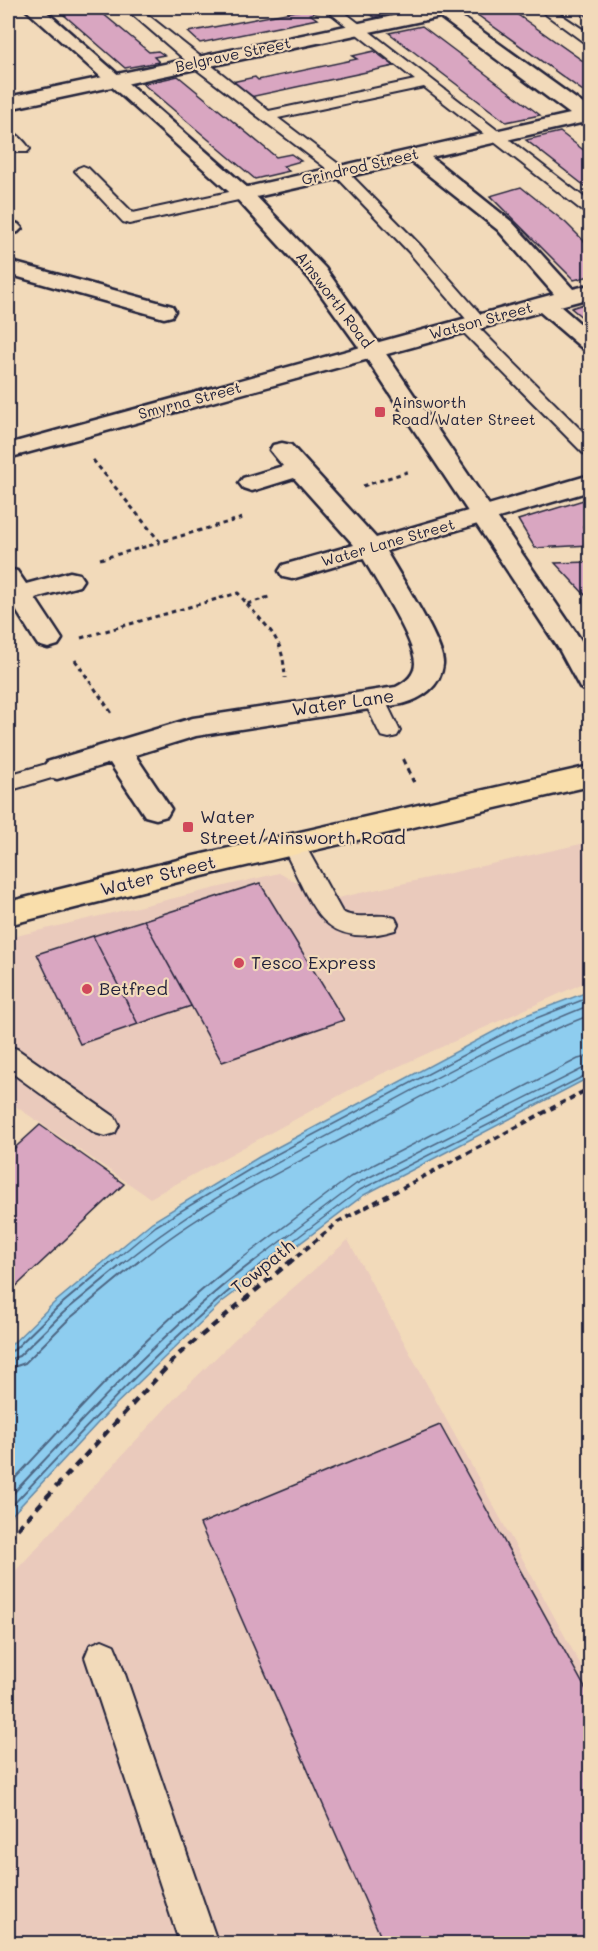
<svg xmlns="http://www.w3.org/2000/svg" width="598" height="1951" viewBox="0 0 598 1951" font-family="Mali,sans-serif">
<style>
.built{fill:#eacabc}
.water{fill:#8ecdef;stroke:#6389a7;stroke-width:1.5}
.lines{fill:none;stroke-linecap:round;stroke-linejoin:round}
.shore-far1{stroke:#4d6683;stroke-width:1.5}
.shore{stroke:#4d6683;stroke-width:2}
.building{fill:#d9a6c1;stroke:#22223b;stroke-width:1.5}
.lane-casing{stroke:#22223b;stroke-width:4}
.street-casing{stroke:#22223b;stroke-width:5}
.secondary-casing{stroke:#22223b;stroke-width:5}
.primary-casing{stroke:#22223b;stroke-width:5}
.path-far2{stroke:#22223b;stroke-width:3;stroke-dasharray:4.5 4;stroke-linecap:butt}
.path-far1{stroke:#22223b;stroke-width:4;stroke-dasharray:6 4.5;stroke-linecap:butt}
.path{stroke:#22223b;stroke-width:4.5;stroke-dasharray:8 6;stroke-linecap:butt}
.lane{fill:#f2daba;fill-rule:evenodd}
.street{fill:#f2daba;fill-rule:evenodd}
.secondary{fill:#f2daba;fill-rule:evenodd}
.primary{fill:#f9deab;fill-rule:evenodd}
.poi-dot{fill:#d1495b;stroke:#f2daba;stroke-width:2}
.labels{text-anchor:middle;stroke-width:4.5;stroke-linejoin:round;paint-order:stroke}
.far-street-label{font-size:15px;fill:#22223b;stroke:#f2daba}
.far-poi-label{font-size:15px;fill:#22223b;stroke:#f2daba;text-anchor:start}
.street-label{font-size:18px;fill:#22223b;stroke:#f2daba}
.poi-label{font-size:18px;fill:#22223b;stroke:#f2daba;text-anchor:start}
</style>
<rect width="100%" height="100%" fill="#f2daba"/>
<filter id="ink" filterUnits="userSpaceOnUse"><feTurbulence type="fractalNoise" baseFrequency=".0167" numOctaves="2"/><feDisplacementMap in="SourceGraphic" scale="12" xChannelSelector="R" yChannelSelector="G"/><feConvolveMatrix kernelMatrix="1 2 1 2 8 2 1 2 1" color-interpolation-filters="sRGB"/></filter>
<g filter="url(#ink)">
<path class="built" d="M 590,842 L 590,980 L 366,1081 L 150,1198 L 8,1101 L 8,938 L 279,873 L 299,884 L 315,903 Z
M 348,1240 L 590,1682 L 590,1943 L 8,1943 L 8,1579 L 177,1396 L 239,1335 Z"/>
<path class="water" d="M 590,991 L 590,1077 L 364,1195 L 222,1302 L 109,1411 L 8,1519 L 8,1348 L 54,1303 L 152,1222 L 259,1157 L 521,1017 Z"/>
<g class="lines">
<path class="shore-far1" d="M 111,1263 L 156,1226 L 262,1162 L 524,1023 L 590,997
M 124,1263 C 197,1203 282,1160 365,1116 C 439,1076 512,1036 590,1005
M 137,1263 C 204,1208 285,1169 361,1129 C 436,1089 510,1046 590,1015
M 236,1263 L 350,1177 L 578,1059 L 590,1056
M 252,1263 L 356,1184 L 590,1065
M 264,1263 L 360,1190 L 590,1073"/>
<path class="shore" d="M 8,1352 L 14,1350 L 58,1307 L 113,1261
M 8,1360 L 19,1356 L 63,1313 L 126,1261
M 8,1369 L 25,1363 L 69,1319 L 139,1261
M 8,1486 C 81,1408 153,1326 238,1261
M 8,1499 C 86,1416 163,1330 254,1261
M 8,1510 C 90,1423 171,1334 266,1261"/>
</g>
<path class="building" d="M 56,8 L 96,8 L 149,52 L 158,51 L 164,55 L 154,57 L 159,62 L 125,68 Z
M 312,8 L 322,11 L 310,14 L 317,19 L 200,43 L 188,32 Z
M 362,8 L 403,8 L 406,10 L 374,17 Z
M 508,8 L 590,66 L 590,96 L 476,14 Z
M 575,8 L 590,8 L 590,18 Z
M 422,26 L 540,115 L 506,122 L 389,33 Z
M 374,51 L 394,66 L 250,97 L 232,82 L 255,77 L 258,80 L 357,59 L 352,56 Z
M 178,76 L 276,157 L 291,154 L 301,161 L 283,166 L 289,171 L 255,179 L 143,84 Z
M 560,132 L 590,155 L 590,190 L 526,140 Z
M 521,187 L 566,223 L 590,247 L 590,276 L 574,280 L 490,196 Z
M 590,302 L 590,324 L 571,308 Z
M 590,498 L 590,525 L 583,526 L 589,545 L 535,548 L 518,520 Z
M 590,562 L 590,597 L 588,598 L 555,563 Z
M 260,883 L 344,1020 L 222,1062 L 144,920 Z
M 144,920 L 191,1006 L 138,1024 L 93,936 Z
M 93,936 L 138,1024 L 80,1044 L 37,954 Z
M 40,1125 L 124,1184 L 8,1294 L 8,1154 Z
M 440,1425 L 590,1697 L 590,1944 L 384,1944 L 200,1524 Z"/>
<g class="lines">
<defs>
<path id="lane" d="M 125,8 L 139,8 L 269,111 L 415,80 L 324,8 L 339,8 L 590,202 L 590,214 L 584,212 L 424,87 L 278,118 L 345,169 L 420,245 L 484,318 L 487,322 L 478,327 L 590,439 L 590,455 L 583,453 L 460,329 L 457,325 L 460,321 L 467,320 L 408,251 L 335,175 L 192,66 Z
M 537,8 L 551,8 L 590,34 L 590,44 L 585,43 Z
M 8,130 C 17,133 25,142 30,149 L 27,152 L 17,152 L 8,143 Z
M 83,166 L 88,168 L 133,213 L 243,189 L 251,194 L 243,199 L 129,224 L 123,222 L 78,174 L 75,171 L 78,168 Z
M 374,692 L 382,694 L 400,731 L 397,736 L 389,738 L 381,736 L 363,699 L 366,694 Z
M 57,761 L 65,764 L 68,769 L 65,774 L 8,791 L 8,775 Z
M 293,836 L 301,838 L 342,912 C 359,921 376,912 395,918 L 398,924 L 395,930 C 318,953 311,899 281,844 L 285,838 Z
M 8,1046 L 17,1049 L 115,1117 L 119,1125 L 115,1133 L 105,1136 L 95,1133 L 8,1070 Z
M 102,1640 L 114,1645 L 119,1657 L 218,1944 L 180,1944 L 85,1657 L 90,1645 Z"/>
<path id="street" d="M 431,8 L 467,8 L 465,12 L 458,14 L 590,109 L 590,126 L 581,123 L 431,157 L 512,222 L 573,289 L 590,285 L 590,298 L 560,306 L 590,332 L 590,350 L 582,348 L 540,312 L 8,458 L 8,444 L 554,294 L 498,230 L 412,162 L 243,200 L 236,198 L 233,194 L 236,190 L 243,188 L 570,114 L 440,17 L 8,109 L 8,97 Z
M 11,222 L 18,224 L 22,228 L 18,232 L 8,235 L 8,223 Z
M 8,261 L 172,306 L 175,311 L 172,316 L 164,318 L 8,274 Z
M 282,443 L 291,445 L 376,538 L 590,475 L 590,491 L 386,551 C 398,573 445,644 443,664 C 441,687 421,699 402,704 L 196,736 L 135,755 L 171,809 L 167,816 L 156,819 L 145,816 L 110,763 L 57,779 L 47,776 L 42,769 L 47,762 L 193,718 L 396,687 C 406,682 415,675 415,663 C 415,640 376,581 363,558 L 292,579 L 283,577 L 279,571 L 283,565 L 354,545 L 294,478 L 252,491 L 243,488 L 239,483 L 243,478 L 283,466 L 270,450 L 273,445 Z
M 8,569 L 17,571 L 26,584 L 70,572 L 79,574 L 83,580 L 79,586 L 35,598 L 62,639 L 58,645 L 48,648 L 38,645 L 34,639 L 8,597 Z"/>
<path id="secondary" d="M 24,8 L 42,8 L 250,190 L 325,268 L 384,351 L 587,649 L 590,656 L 590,691 L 580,688 L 559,649 L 363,353 L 309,278 L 236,198 Z"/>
<path id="primary" d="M 590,766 L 590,786 L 194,878 L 8,925 L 8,902 L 194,856 Z"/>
</defs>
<use href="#lane" class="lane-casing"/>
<use href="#street" class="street-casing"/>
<use href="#secondary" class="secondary-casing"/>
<use href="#primary" class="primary-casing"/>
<path class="path-far2" d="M 93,460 L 160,542 L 246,517
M 363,486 L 410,471
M 100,559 L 159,543
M 247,604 C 272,633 283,638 285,678
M 81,638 L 238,593 L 247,604 L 269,597
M 75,660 L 113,715"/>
<path class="path-far1" d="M 403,759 L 414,782
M 289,1263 L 338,1222 L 590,1088"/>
<path class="path" d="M 8,1539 L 179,1354 L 291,1261"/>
<use href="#lane" class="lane"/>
<use href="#street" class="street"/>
<use href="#secondary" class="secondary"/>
<use href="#primary" class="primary"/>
</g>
</g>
<g class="poi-dot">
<rect x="374" y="406" width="12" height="12" rx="3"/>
<rect x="182" y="821" width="12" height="12" rx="3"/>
<circle cx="239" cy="963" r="6"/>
<circle cx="87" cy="989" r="6"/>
</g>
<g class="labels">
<g class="far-street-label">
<text transform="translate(233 55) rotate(-12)" y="5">Belgrave Street</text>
<text transform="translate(360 167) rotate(-13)" y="5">Grindrod Street</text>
<text transform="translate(334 300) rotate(53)" y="5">Ainsworth Road</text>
<text transform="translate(481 321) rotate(-15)" y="5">Watson Street</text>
<text transform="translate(190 401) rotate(-15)" y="5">Smyrna Street</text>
<text transform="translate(388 543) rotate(-16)" y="5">Water Lane Street</text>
</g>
<g class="far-poi-label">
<text x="392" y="408">Ainsworth<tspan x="392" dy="17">Road/Water Street</tspan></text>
</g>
<g class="street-label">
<text transform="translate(343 703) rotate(-8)" y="6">Water Lane</text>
<text transform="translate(158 876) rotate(-14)" y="6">Water Street</text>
<text transform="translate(263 1267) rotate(-39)" y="6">Towpath</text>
</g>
<g class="poi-label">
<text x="200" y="823">Water<tspan x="200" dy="21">Street/Ainsworth Road</tspan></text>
<text x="251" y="969">Tesco Express</text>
<text x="99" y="995">Betfred</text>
</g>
</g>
<rect width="598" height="1951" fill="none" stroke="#f2daba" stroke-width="30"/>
<rect x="15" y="15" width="568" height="1921" fill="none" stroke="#22223b" stroke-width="2" filter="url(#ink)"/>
</svg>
